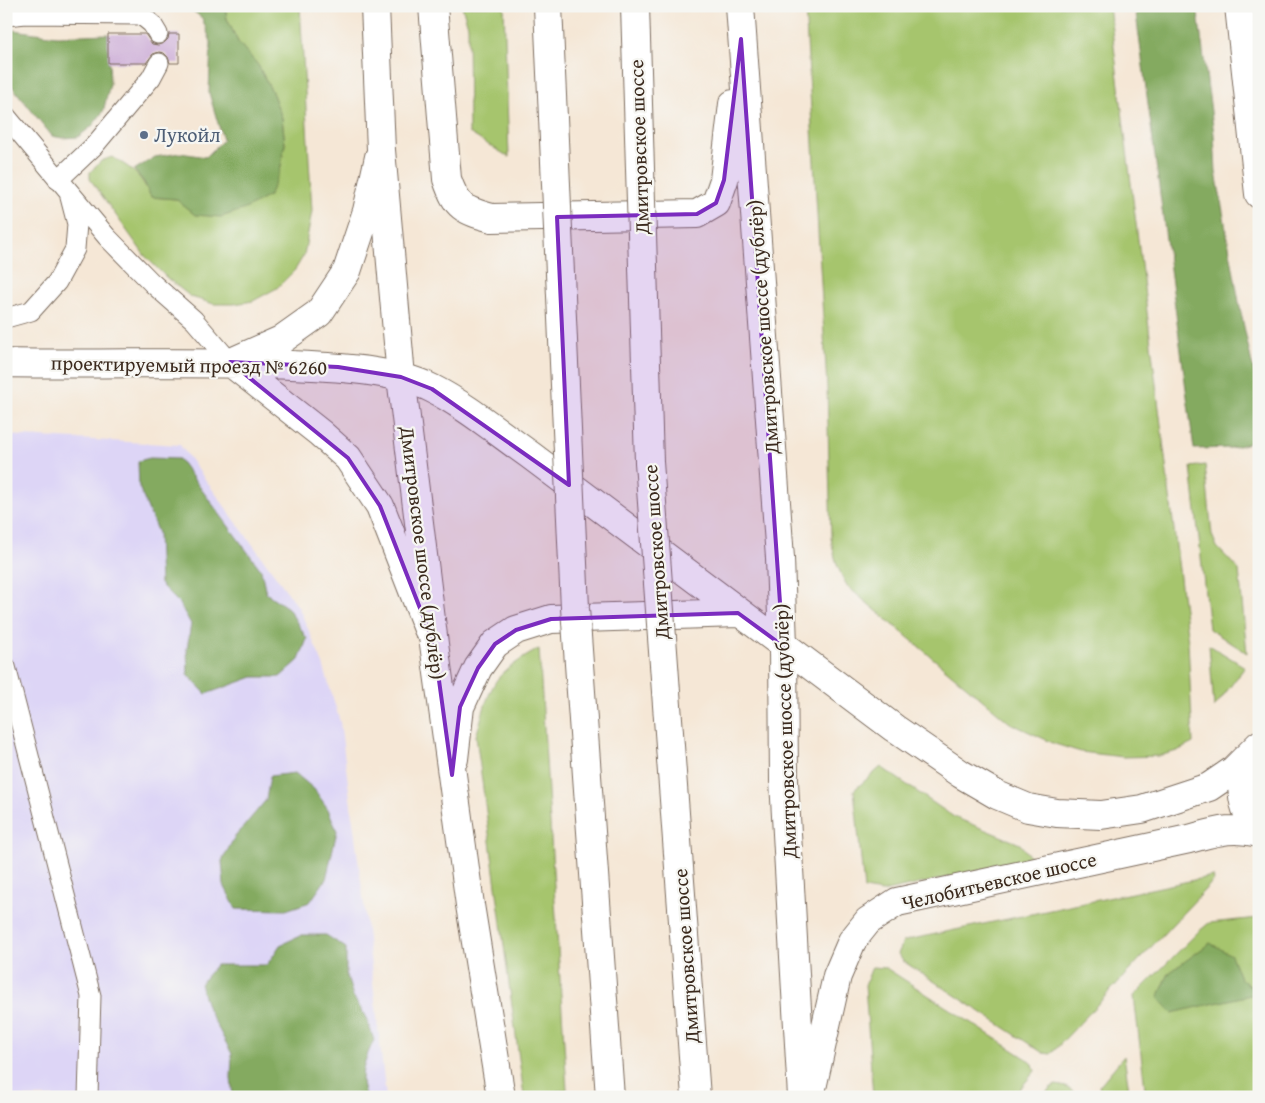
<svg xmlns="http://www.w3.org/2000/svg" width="1265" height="1103" viewBox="0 0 1265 1103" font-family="'Gentium Book Plus',serif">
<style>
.built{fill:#ddd5f6}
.green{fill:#a6c56d;stroke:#707846}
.forest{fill:#84aa60;stroke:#606a3f}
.building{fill:#ceafd8}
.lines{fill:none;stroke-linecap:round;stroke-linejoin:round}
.service-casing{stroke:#7c6c5e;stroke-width:21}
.minor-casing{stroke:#7c6c5e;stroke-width:30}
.tertiary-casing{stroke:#7c6c5e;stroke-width:30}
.secondary-casing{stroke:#7c6c5e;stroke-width:30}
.trunk-casing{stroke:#7c6c5e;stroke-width:30}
.service{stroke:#fff;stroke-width:19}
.minor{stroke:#fff;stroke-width:28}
.tertiary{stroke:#fff;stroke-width:28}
.secondary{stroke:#fff;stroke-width:28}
.trunk{stroke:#fff;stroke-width:28}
.trunk-bridge-casing{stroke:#7c6c5e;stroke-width:30;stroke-linecap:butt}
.trunk-bridge{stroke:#fff;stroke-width:28}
.marked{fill:#7b2cbf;fill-opacity:0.2;stroke:#7b2cbf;stroke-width:4;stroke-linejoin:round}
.service-dot{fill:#5c6f8a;stroke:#f6f6f2;stroke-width:2}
.labels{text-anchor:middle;stroke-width:4.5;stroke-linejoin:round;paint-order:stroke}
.service-label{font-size:20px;fill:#4e5e75;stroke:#f6f6f2;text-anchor:start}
.street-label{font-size:20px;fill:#3b2a1e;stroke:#f6f6f2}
</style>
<rect width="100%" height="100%" fill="#f6f6f2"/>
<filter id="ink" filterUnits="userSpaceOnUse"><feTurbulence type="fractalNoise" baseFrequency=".02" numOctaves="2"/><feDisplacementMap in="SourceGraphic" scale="10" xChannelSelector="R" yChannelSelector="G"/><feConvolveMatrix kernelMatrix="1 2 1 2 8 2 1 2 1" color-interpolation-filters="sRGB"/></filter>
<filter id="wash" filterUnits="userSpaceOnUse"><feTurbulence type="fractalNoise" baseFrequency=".0096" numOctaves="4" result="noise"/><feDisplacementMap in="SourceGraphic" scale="20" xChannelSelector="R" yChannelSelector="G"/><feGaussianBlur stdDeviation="1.12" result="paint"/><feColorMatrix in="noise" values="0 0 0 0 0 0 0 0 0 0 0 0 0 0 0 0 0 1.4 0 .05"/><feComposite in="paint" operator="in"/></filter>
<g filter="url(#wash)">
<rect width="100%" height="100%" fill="#f5e7d6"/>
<path class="built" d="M 6,435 L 180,445 L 299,608 L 323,664 L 340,722 L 364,905 L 386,1097 L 6,1097 Z"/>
<path class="green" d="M 225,6 L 300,6 L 312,211 L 304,255 L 295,270 L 277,288 L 253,301 L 234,304 L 214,304 L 191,297 L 167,278 L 145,256 L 90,179 L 90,172 L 101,161 L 112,157 C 134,170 140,174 151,197 L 176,199 L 196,215 L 280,171 L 285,144 L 282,118 L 272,92 L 258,66 L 238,42 L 227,19 Z
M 462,6 L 504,6 L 509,157 L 469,133 L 468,26 Z
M 805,6 L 1109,6 L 1188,642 L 1193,743 L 1177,751 L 1159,756 L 1123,757 L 1081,752 L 1055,744 L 1010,723 L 848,587 C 838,571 834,557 831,538 L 827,387 Z
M 1205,465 L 1212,535 L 1217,547 L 1239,570 L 1247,653 L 1209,629 L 1191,467 Z
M 1209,645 L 1245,667 L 1214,708 Z
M 539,649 L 567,1090 L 524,1096 L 476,736 C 482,717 486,697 496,681 C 503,670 527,655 539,649 Z
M 881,767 L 954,817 L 1020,844 L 1032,859 L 882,892 L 864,889 L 854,790 Z
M 1213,876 L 1214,880 L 1051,1054 L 1043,1053 L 903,961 L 898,954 L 903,942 L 912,939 Z
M 1259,918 L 1259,1097 L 1146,1097 L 1134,996 L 1198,932 L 1209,923 Z
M 872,967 L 886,968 L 1024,1057 L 1033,1064 L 1035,1071 L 1013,1097 L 873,1097 L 865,985 Z
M 1124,1056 L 1130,1097 L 1109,1097 L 1100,1091 L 1099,1086 Z
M 1056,1085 L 1066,1087 L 1081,1097 L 1042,1097 L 1050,1088 Z"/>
<path class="forest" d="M 187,6 L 225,6 L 227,19 L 238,42 L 258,65 L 272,92 L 282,118 L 285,144 L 280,171 L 269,196 L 245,209 L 221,217 L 195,215 L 176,199 L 151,197 L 144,182 L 134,170 L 155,157 L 180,153 L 206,157 L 223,140 L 209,93 L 211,42 L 202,18 Z
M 1135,6 L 1197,6 L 1214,134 L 1216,172 L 1240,308 L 1257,387 L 1258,415 L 1256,441 L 1231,448 L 1194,449 Z
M 6,29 L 57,36 L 108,34 L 110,84 L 103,112 L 92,126 L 78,137 L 62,138 L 52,136 L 6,79 Z
M 150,458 L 179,459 L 261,570 L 266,593 L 288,608 L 307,639 L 299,660 L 280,677 L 253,677 L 206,694 L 188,675 L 187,649 L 191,624 L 179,603 L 160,584 L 158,533 L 139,487 L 138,461 Z
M 295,773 L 314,789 L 328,809 L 337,831 L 326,879 L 310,902 L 286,910 L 236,909 L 224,885 L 222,861 L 234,838 L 266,800 L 270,776 Z
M 302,935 L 326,935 L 346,948 L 346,974 L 353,996 L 366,1017 L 374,1040 C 365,1059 357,1077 366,1097 L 233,1097 L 231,1078 L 232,1054 L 208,1009 L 200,984 L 216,965 L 267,965 L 280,945 Z
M 1210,943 L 1231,955 L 1240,978 L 1259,993 L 1172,1013 L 1158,998 L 1169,973 Z"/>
<g id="blocks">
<path class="building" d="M 108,34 L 145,34 L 152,44 L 158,45 L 164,43 L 168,39 L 169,34 L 179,34 L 179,63 L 170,63 L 168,57 L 164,53 L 159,52 L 153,54 L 146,63 L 108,63 Z"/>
</g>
</g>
<g filter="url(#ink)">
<use href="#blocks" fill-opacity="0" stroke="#7c6c5e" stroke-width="1"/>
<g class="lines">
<defs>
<path id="service" d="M 6,16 L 26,14 L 141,15 L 152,24 L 158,34
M 6,116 L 107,237 L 152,283 L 194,320 L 230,362
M 58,180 L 94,146 L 151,78 L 159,63
M 6,318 L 31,311 L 57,282 L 75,249 L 77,224 L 70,197
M 6,667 L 91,996 L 88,1097"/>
<path id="minor" d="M 1239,6 L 1259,194"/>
<path id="tertiary" d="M 236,360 L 281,340 L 319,313 L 347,271 L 367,211 L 379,157
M 230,362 L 320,433 L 348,458 L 380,506 L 428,629
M 6,363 C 101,365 196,361 291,365 C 334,367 394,369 433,389 C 465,405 500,434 530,455 L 894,728 L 961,774 L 997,795 L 1028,808 L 1057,813 L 1101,815 L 1142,809 L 1209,787 L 1234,770 L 1259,745
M 1253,752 C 1237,775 1239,809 1259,829
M 454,759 L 460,707 L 478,668 L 495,644 L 516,630 L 551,619 L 738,613
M 810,1097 L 837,976 L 852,941 L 868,921 L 897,902 L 1189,839 C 1216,832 1231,826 1259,833"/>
<path id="secondary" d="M 433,6 L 447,179 C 457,208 463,210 492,218 L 697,214 L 716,203 L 724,180 L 733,104
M 740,6 L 780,558 L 783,646 L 784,781 L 802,1097"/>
<path id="trunk" d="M 375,6 L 381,150 L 401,377 L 434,644 L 470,905 L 501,1097"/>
</defs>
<use href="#service" class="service-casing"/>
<use href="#minor" class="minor-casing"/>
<use href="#tertiary" class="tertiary-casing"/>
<use href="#secondary" class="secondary-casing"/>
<use href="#trunk" class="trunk-casing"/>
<use href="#service" class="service"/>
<use href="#minor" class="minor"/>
<use href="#tertiary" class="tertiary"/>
<use href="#secondary" class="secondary"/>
<use href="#trunk" class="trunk"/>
<defs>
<path id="trunk-bridge" d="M 548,6 L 575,608 L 610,1097
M 635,6 L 649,462 L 696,1097"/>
</defs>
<use href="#trunk-bridge" class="trunk-bridge-casing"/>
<use href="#trunk-bridge" class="trunk-bridge"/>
</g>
</g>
<path class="marked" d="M 741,39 L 783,646 L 738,613 L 551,619 L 516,630 L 495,644 L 478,668 L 460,707 L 452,775 L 434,644 L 380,506 L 348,458 L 230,362 L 338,367 L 401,377 L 432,389 L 569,485 L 557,217 L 697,214 L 716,203 L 724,180 Z"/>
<circle class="service-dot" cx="144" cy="135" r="5"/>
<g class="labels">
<g class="service-label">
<text x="154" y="142">Лукойл</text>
</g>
<g class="street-label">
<text transform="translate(639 147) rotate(-92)" y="7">Дмитровское шоссе</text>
<text transform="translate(763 327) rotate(-94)" y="7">Дмитровское шоссе (дублёр)</text>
<text transform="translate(189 365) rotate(1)" y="7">проектируемый проезд № 6260</text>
<text transform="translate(656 552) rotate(-94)" y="7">Дмитровское шоссе</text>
<text transform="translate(423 553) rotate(83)" y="7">Дмитровское шоссе (дублёр)</text>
<text transform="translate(785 731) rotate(-92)" y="7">Дмитровское шоссе (дублёр)</text>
<text transform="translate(999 881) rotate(-13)" y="7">Челобитьевское шоссе</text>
<text transform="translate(686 956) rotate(-94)" y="7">Дмитровское шоссе</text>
</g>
</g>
<rect width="1265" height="1103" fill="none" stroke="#f6f6f2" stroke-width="25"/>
</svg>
